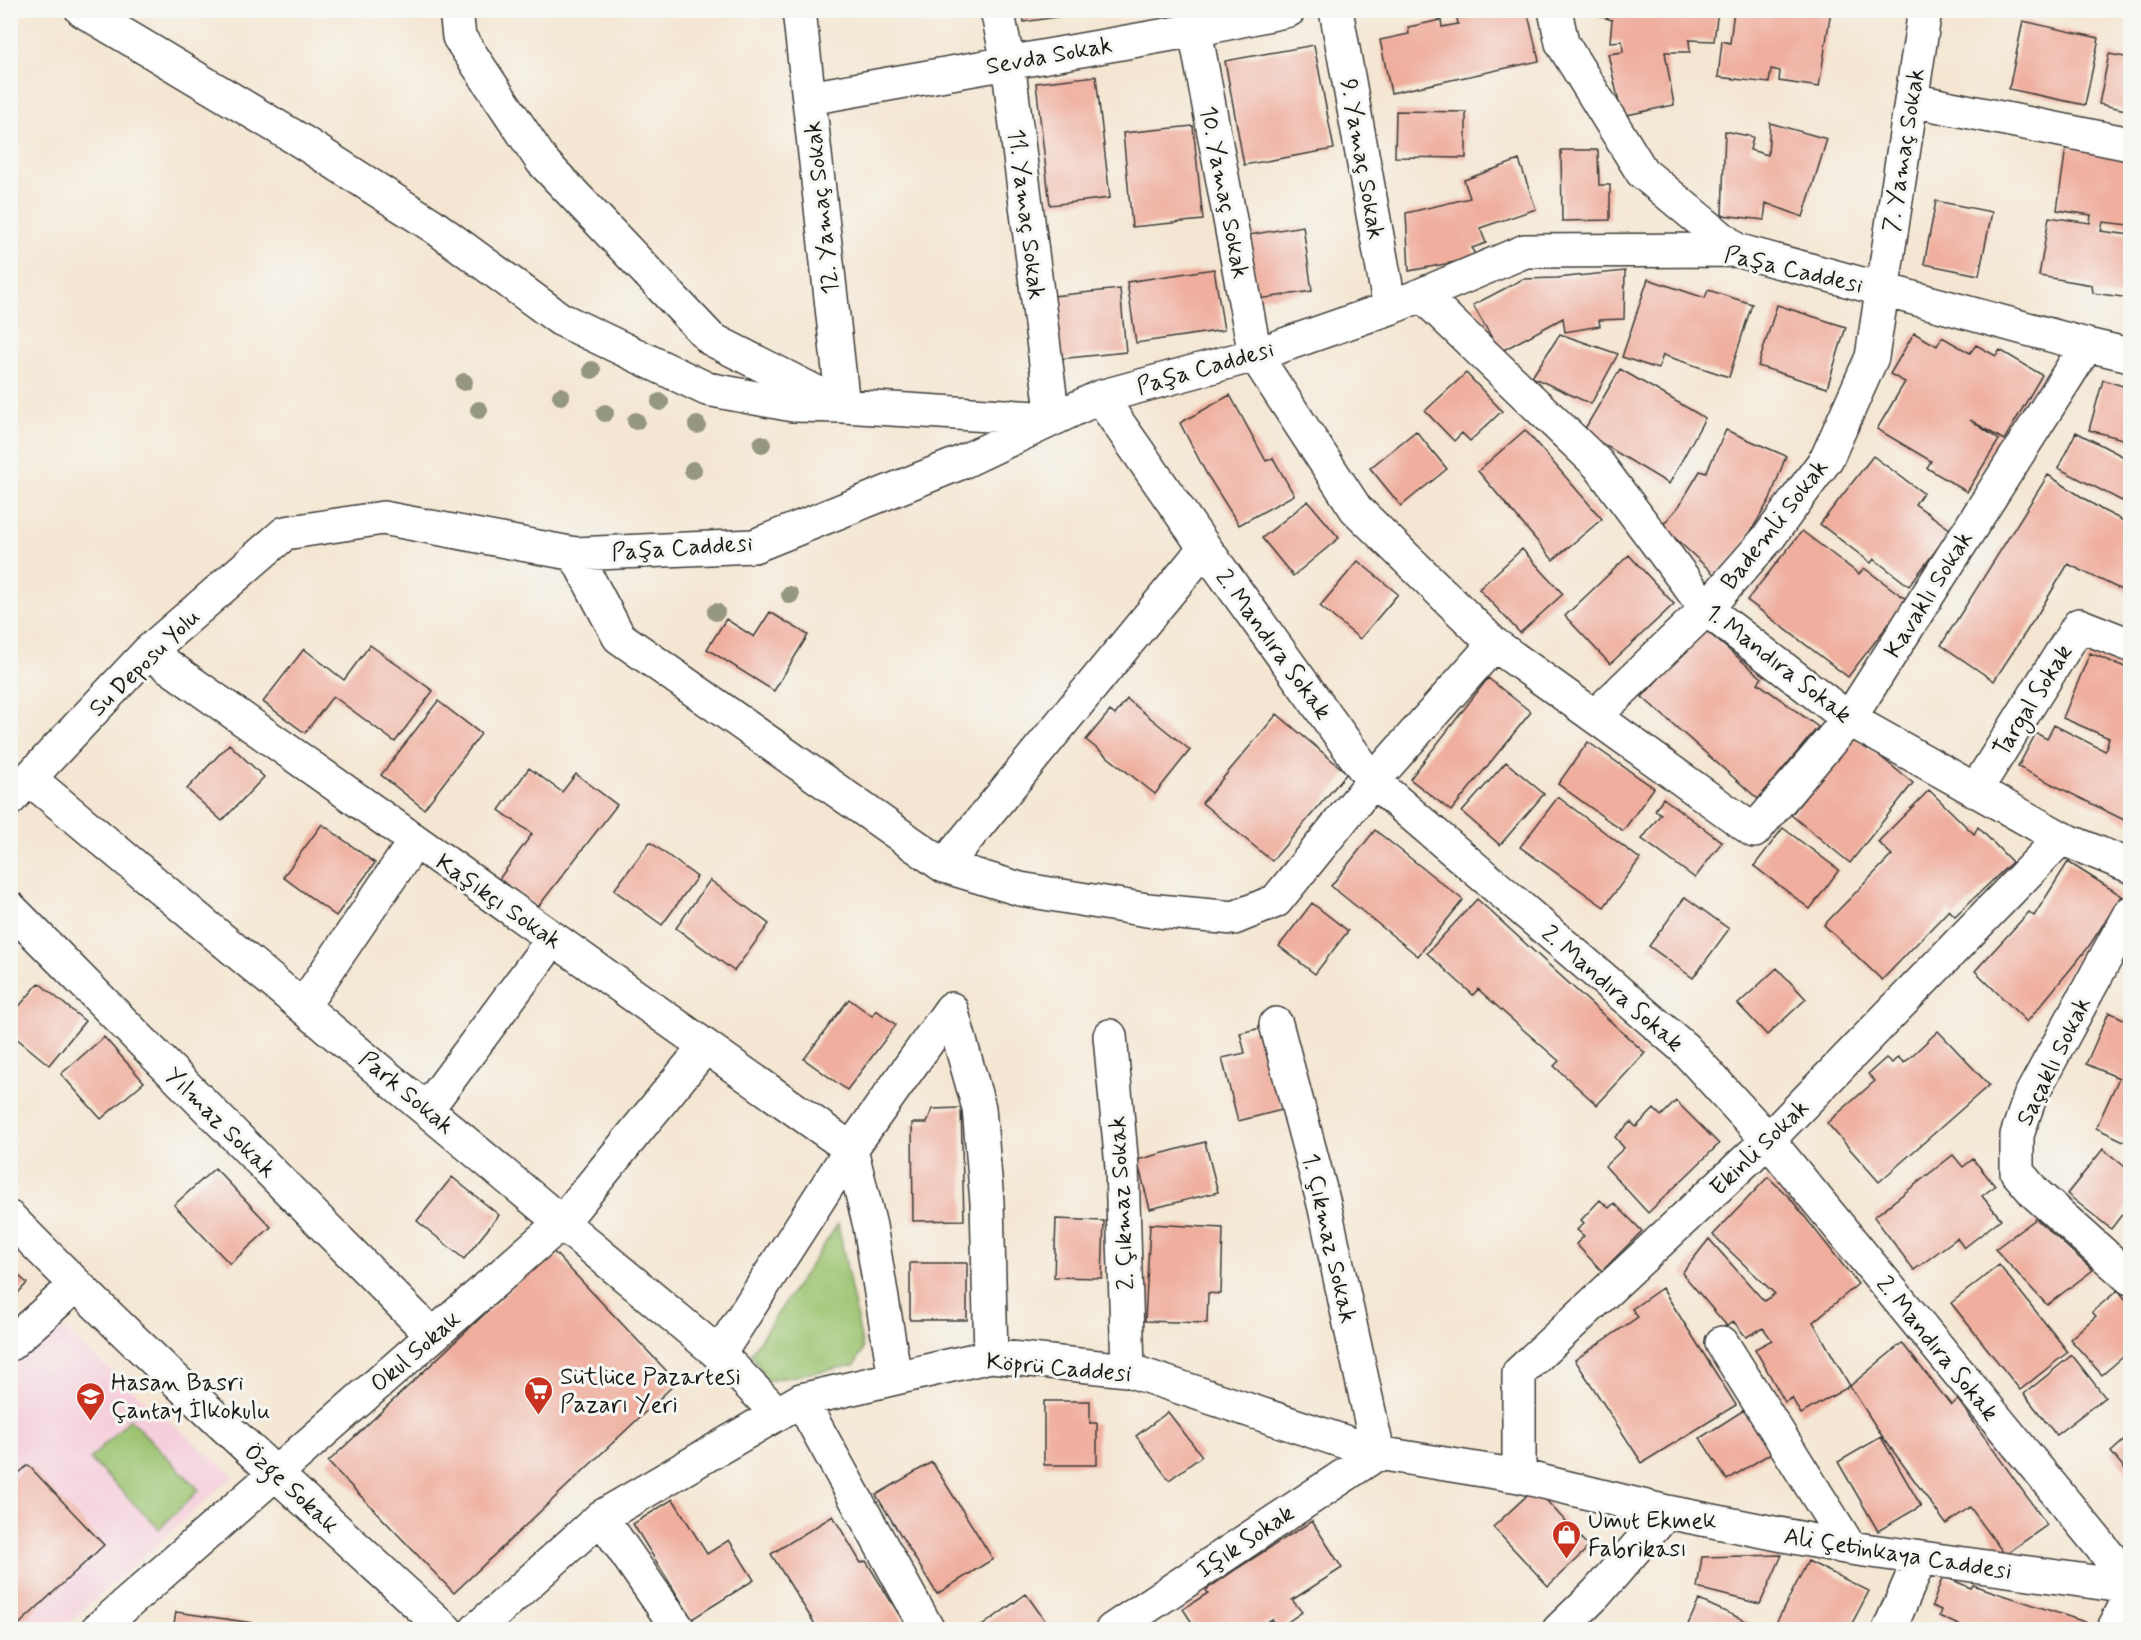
<svg xmlns="http://www.w3.org/2000/svg" width="2141" height="1640" viewBox="0 0 2141 1640" font-family="Mynerve,sans-serif">
<style>
.built{fill:#f5cfdc}
.green{fill:#9bc36f;stroke:#5c7046;stroke-width:1.5}
.building{fill:#efae9e}
.lines{fill:none;stroke-linecap:round;stroke-linejoin:round}
.street-casing{stroke:#3c3a37;stroke-width:36}
.street{stroke:#fff;stroke-width:33}
.tree{fill:#95977e}
.labels{text-anchor:middle;stroke-width:6;stroke-linejoin:round;paint-order:stroke}
.street-label{font-size:24px;fill:#1c1c1c;stroke:#f6f6f2}
.poi-label{font-size:24px;fill:#1c1c1c;stroke:#f6f6f2;text-anchor:start}
</style>
<rect width="100%" height="100%" fill="#f6f6f2"/>
<filter id="ink" filterUnits="userSpaceOnUse"><feTurbulence type="fractalNoise" baseFrequency=".0167" numOctaves="2"/><feDisplacementMap in="SourceGraphic" scale="12" xChannelSelector="R" yChannelSelector="G"/><feConvolveMatrix kernelMatrix="1 2 1 2 8 2 1 2 1" color-interpolation-filters="sRGB"/></filter>
<filter id="wash" filterUnits="userSpaceOnUse"><feTurbulence type="fractalNoise" baseFrequency=".008" numOctaves="4" result="noise"/><feDisplacementMap in="SourceGraphic" scale="24" xChannelSelector="R" yChannelSelector="G"/><feGaussianBlur stdDeviation="1.35" result="paint"/><feColorMatrix in="noise" values="0 0 0 0 0 0 0 0 0 0 0 0 0 0 0 0 0 1.4 0 .05"/><feComposite in="paint" operator="in"/></filter>
<g filter="url(#wash)">
<rect width="100%" height="100%" fill="#f4e6d2"/>
<path class="built" d="M 55,1323 L 233,1476 L 61,1629 L 11,1630 L 11,1368 Z"/>
<path class="green" d="M 838,1224 L 863,1349 L 855,1365 L 767,1381 L 751,1353 Z
M 130,1419 L 199,1490 L 159,1529 L 90,1459 Z"/>
<g id="blocks">
<path class="building" d="M 1022,10 L 1089,10 L 1090,12 L 1024,22 Z
M 1491,10 L 1527,10 L 1539,61 L 1391,93 L 1380,40 L 1409,34 L 1408,27 L 1441,20 L 1442,27 L 1458,24 L 1457,18 Z
M 1600,10 L 1718,10 L 1714,41 L 1689,40 L 1690,52 L 1665,52 L 1674,105 L 1622,116 L 1608,54 L 1623,52 L 1622,41 L 1610,42 L 1612,20 L 1600,16 Z
M 1734,10 L 1831,10 L 1819,87 L 1779,81 L 1780,71 L 1771,69 L 1769,83 L 1718,77 L 1722,41 L 1730,43 Z
M 2023,21 L 2099,38 L 2085,105 L 2009,89 Z
M 1314,45 L 1334,149 L 1244,165 L 1225,61 Z
M 2109,54 L 2130,58 L 2130,111 L 2099,104 Z
M 1096,76 L 1110,198 L 1050,205 L 1036,83 Z
M 1396,111 L 1466,112 L 1466,158 L 1395,157 Z
M 1770,123 L 1827,139 L 1803,217 L 1766,203 L 1764,220 L 1722,215 L 1725,131 L 1753,137 L 1750,150 L 1768,155 Z
M 1193,126 L 1203,220 L 1132,227 L 1123,133 Z
M 2066,147 L 2130,157 L 2130,225 L 2103,222 L 2101,231 L 2130,235 L 2130,298 L 2093,293 L 2092,285 L 2039,276 L 2049,217 L 2090,223 L 2091,215 L 2057,210 Z
M 1561,150 L 1598,150 L 1599,185 L 1610,185 L 1610,220 L 1562,221 Z
M 1519,160 L 1536,209 L 1480,228 L 1486,243 L 1472,248 L 1476,258 L 1409,271 L 1406,213 L 1470,198 L 1464,180 Z
M 1936,201 L 1992,212 L 1979,275 L 1924,264 Z
M 1303,226 L 1312,291 L 1258,299 L 1248,235 Z
M 1214,269 L 1224,330 L 1136,343 L 1127,282 Z
M 1625,271 L 1624,319 L 1599,320 L 1600,326 L 1565,332 L 1563,318 L 1500,352 L 1473,305 L 1523,279 L 1557,278 Z
M 1648,279 L 1705,298 L 1708,290 L 1752,304 L 1729,377 L 1663,355 L 1658,369 L 1622,357 Z
M 1120,289 L 1126,352 L 1059,359 L 1053,296 Z
M 1777,305 L 1846,327 L 1827,388 L 1758,366 Z
M 1914,333 L 1937,346 L 1942,337 L 1970,353 L 1976,345 L 1996,356 L 2000,350 L 2042,375 L 2004,440 L 1970,420 L 1999,440 L 1967,492 L 1927,468 L 1931,461 L 1877,429 L 1905,382 L 1890,374 Z
M 1560,334 L 1618,354 L 1591,404 L 1532,377 Z
M 1620,369 L 1705,418 L 1669,484 L 1583,432 Z
M 1466,373 L 1502,411 L 1470,441 L 1462,433 L 1454,441 L 1425,411 Z
M 2103,380 L 2130,388 L 2130,441 L 2089,430 Z
M 1230,395 L 1266,461 L 1273,458 L 1294,495 L 1239,525 L 1206,473 L 1180,423 Z
M 1525,430 L 1602,519 L 1553,560 L 1478,471 Z
M 1726,430 L 1786,456 L 1770,499 L 1740,550 L 1716,576 L 1662,526 L 1679,506 L 1700,471 L 1706,473 Z
M 1416,431 L 1447,469 L 1401,506 L 1370,468 Z
M 2076,432 L 2130,460 L 2130,484 L 2122,501 L 2058,468 Z
M 1873,456 L 1923,493 L 1915,504 L 1951,530 L 1909,586 L 1874,559 L 1871,563 L 1820,524 Z
M 2048,475 L 2102,510 L 2130,524 L 2130,594 L 2068,564 L 2039,612 L 1994,681 L 1941,645 Z
M 1308,501 L 1339,538 L 1293,576 L 1262,538 Z
M 1802,531 L 1859,574 L 1864,568 L 1907,600 L 1848,677 L 1747,600 Z
M 1522,549 L 1563,594 L 1520,633 L 1479,589 Z
M 1629,555 L 1674,604 L 1610,664 L 1565,616 Z
M 1358,561 L 1398,594 L 1360,639 L 1320,606 Z
M 770,612 L 808,635 L 774,691 L 707,649 L 726,619 L 754,637 Z
M 1704,629 L 1762,678 L 1758,683 L 1818,727 L 1758,799 L 1642,697 Z
M 370,645 L 433,691 L 395,742 L 333,696 L 305,733 L 263,702 L 304,649 L 344,680 Z
M 2090,653 L 2130,669 L 2129,687 L 2130,688 L 2130,823 L 2018,767 L 2036,733 L 2047,739 L 2054,725 L 2105,751 L 2109,738 L 2063,718 Z
M 1488,678 L 1531,712 L 1451,811 L 1410,779 Z
M 1127,699 L 1190,750 L 1155,794 L 1086,740 L 1110,711 L 1115,715 Z
M 438,701 L 481,734 L 424,809 L 381,775 Z
M 1277,714 L 1347,773 L 1272,861 L 1202,803 Z
M 1855,736 L 1913,783 L 1850,863 L 1791,815 Z
M 1588,742 L 1654,788 L 1623,831 L 1558,784 Z
M 229,744 L 264,777 L 222,821 L 187,789 Z
M 1506,762 L 1544,794 L 1500,845 L 1462,812 Z
M 529,768 L 562,792 L 576,774 L 617,805 L 538,907 L 499,879 L 532,834 L 499,810 Z
M 1929,790 L 1974,834 L 1978,827 L 2012,862 L 1955,916 L 1949,910 L 1882,980 L 1824,925 L 1892,855 L 1878,842 Z
M 1558,797 L 1640,859 L 1604,907 L 1520,847 Z
M 1663,798 L 1722,842 L 1695,878 L 1642,839 L 1661,814 L 1655,810 Z
M 322,824 L 375,863 L 336,916 L 283,877 Z
M 1783,828 L 1839,870 L 1810,909 L 1754,866 Z
M 1375,830 L 1463,900 L 1418,956 L 1331,886 Z
M 650,842 L 697,877 L 662,925 L 614,890 Z
M 2068,862 L 2122,896 L 2087,949 L 2027,1022 L 1975,971 L 2029,912 L 2034,916 Z
M 710,880 L 769,924 L 734,971 L 676,928 Z
M 1685,897 L 1729,929 L 1693,978 L 1649,946 Z
M 1477,899 L 1645,1053 L 1597,1105 L 1554,1066 L 1559,1061 L 1518,1025 L 1478,989 L 1473,995 L 1427,953 Z
M 1312,903 L 1348,931 L 1315,974 L 1279,946 Z
M 1777,968 L 1806,999 L 1767,1035 L 1738,1004 Z
M 39,983 L 85,1021 L 49,1065 L 10,1033 L 10,1017 Z
M 849,999 L 872,1016 L 876,1010 L 896,1025 L 847,1090 L 804,1059 Z
M 2109,1012 L 2130,1022 L 2130,1144 L 2096,1128 L 2119,1078 L 2086,1064 Z
M 1261,1028 L 1282,1110 L 1238,1121 L 1222,1058 L 1245,1053 L 1240,1033 Z
M 1938,1031 L 1989,1085 L 1879,1182 L 1827,1123 L 1875,1081 L 1868,1074 L 1886,1058 L 1892,1063 L 1898,1057 L 1904,1063 Z
M 104,1037 L 144,1082 L 101,1119 L 61,1074 Z
M 1676,1101 L 1719,1144 L 1648,1213 L 1605,1166 L 1624,1148 L 1615,1137 L 1631,1122 L 1636,1127 L 1654,1109 L 1661,1116 Z
M 961,1108 L 964,1220 L 913,1221 L 912,1123 L 927,1123 L 932,1109 Z
M 1205,1142 L 1218,1192 L 1150,1209 L 1137,1160 Z
M 2103,1149 L 2130,1171 L 2130,1204 L 2111,1229 L 2067,1194 Z
M 1953,1155 L 1963,1167 L 1973,1159 L 1995,1186 L 1982,1196 L 2001,1219 L 1964,1248 L 1957,1238 L 1914,1270 L 1874,1217 Z
M 215,1168 L 271,1227 L 230,1264 L 174,1205 Z
M 452,1177 L 499,1215 L 464,1259 L 417,1221 Z
M 1768,1177 L 1790,1198 L 1858,1284 L 1813,1322 L 1850,1386 L 1801,1414 L 1792,1398 L 1785,1402 L 1755,1349 L 1772,1340 L 1763,1328 L 1746,1337 L 1734,1322 L 1727,1326 L 1682,1273 L 1709,1239 L 1764,1301 L 1775,1294 L 1713,1235 Z
M 1600,1200 L 1609,1208 L 1614,1203 L 1642,1231 L 1602,1271 L 1576,1244 L 1584,1236 L 1577,1230 L 1584,1223 L 1581,1220 Z
M 1056,1219 L 1104,1221 L 1102,1278 L 1054,1277 Z
M 2036,1219 L 2093,1270 L 2047,1305 L 1995,1249 Z
M 1150,1224 L 1223,1228 L 1221,1294 L 1208,1293 L 1207,1323 L 1145,1321 Z
M 552,1250 L 677,1382 L 454,1593 L 328,1462 Z
M 910,1263 L 967,1263 L 967,1320 L 910,1320 Z
M 1999,1265 L 2068,1352 L 2020,1390 L 1951,1303 Z
M 10,1268 L 27,1283 L 10,1302 Z
M 1662,1288 L 1736,1405 L 1642,1463 L 1575,1360 L 1638,1317 L 1632,1309 Z
M 2118,1290 L 2130,1305 L 2130,1351 L 2102,1375 L 2070,1339 L 2096,1316 L 2092,1312 Z
M 1902,1343 L 1951,1405 L 1958,1400 L 2047,1525 L 2005,1555 L 1970,1507 L 1946,1524 L 1880,1433 L 1850,1386 Z
M 2072,1355 L 2105,1397 L 2056,1435 L 2024,1394 Z
M 1044,1401 L 1090,1401 L 1090,1423 L 1097,1423 L 1097,1465 L 1044,1465 Z
M 1744,1410 L 1771,1453 L 1727,1480 L 1700,1438 Z
M 1168,1412 L 1202,1456 L 1169,1480 L 1136,1436 Z
M 2130,1435 L 2130,1475 L 2111,1452 Z
M 1881,1437 L 1921,1506 L 1878,1531 L 1838,1462 Z
M 932,1462 L 993,1559 L 937,1594 L 876,1495 Z
M 28,1465 L 104,1545 L 14,1629 L 10,1629 L 10,1481 Z
M 1535,1488 L 1589,1547 L 1548,1586 L 1493,1527 Z
M 673,1499 L 707,1554 L 729,1540 L 754,1580 L 692,1619 L 633,1524 Z
M 833,1516 L 861,1563 L 866,1561 L 908,1629 L 818,1629 L 771,1554 Z
M 1312,1521 L 1342,1568 L 1292,1600 L 1302,1612 L 1279,1628 L 1272,1619 L 1256,1629 L 1196,1629 L 1183,1609 L 1208,1593 L 1206,1590 L 1238,1568 Z
M 1782,1555 L 1760,1604 L 1697,1588 L 1702,1557 Z
M 1808,1561 L 1869,1591 L 1849,1629 L 1773,1629 Z
M 1943,1576 L 1971,1588 L 1973,1585 L 2088,1623 L 2085,1629 L 1967,1629 L 1939,1616 L 1941,1610 L 1932,1606 Z
M 1026,1594 L 1051,1629 L 977,1629 L 986,1623 Z
M 1699,1600 L 1753,1624 L 1750,1629 L 1686,1629 Z
M 176,1612 L 253,1623 L 252,1629 L 173,1629 Z"/>
</g>
</g>
<g filter="url(#ink)">
<use href="#blocks" fill-opacity="0" stroke="#3c3a37" stroke-width="1.5"/>
<g class="lines">
<defs>
<path id="street" d="M 82,10 L 301,141 L 432,225 L 560,319 L 707,389 L 793,405 L 843,406 L 799,10
M 456,10 L 459,37 L 542,161 L 711,339 L 843,406 L 1053,419 L 1008,62 L 997,10
M 1336,10 L 1390,308
M 1555,10 L 1562,43 L 1642,172 L 1736,250
M 809,98 L 1195,30 L 1289,10
M 1911,100 L 2130,144
M 1422,295 L 1598,464 L 1706,609 L 1849,719 L 2061,838 L 2130,866
M 1100,397 L 1205,548 L 1373,781 L 1684,1048 L 1768,1140 L 2130,1582
M 575,554 L 619,637 L 944,866 L 1020,889 L 1147,910 L 1234,918 L 1276,901 L 1373,781 L 1494,644 L 1356,509 L 1255,355 L 1195,30
M 1494,644 L 1754,831 L 1849,719 L 2087,345
M 148,652 L 851,1149 L 870,1226 L 895,1378
M 1595,716 L 1706,609 L 1769,537 L 1827,458 L 1872,357 L 1925,10
M 30,779 L 719,1354 L 777,1413
M 1975,791 L 2079,625 L 2130,645
M 10,799 L 148,652 L 285,533 L 383,518 L 575,554 L 754,546 L 960,463 L 1100,397 L 1255,355 L 1390,308 L 1525,251 L 1736,250 L 2087,345 L 2130,355
M 944,866 L 1205,548
M 10,908 L 432,1335
M 2130,913 L 2030,1097 L 2017,1135 L 2017,1172 L 2035,1193 L 2130,1278
M 303,1006 L 415,841
M 951,1009 L 979,1108 L 987,1202 L 991,1356
M 1110,1036 L 1122,1167 L 1128,1370
M 427,1109 L 553,939
M 10,1218 C 150,1361 299,1495 446,1630
M 1722,1343 L 1850,1548
M 10,1344 L 76,1285
M 719,1354 L 851,1149 L 951,1009
M 801,1400 L 928,1630
M 1519,1476 L 1519,1373 L 1768,1140 L 2061,838
M 601,1517 L 679,1630
M 97,1630 L 562,1222 L 705,1047
M 476,1630 L 601,1517 L 801,1400 L 991,1356 L 1128,1370 L 1378,1453 L 1519,1476 L 1667,1512 L 1850,1548 L 2130,1587
M 1112,1630 L 1378,1453 L 1324,1204 L 1276,1024
M 1559,1630 L 1596,1594 L 1667,1512
M 1889,1630 L 1920,1559
M 2113,1630 L 2130,1597"/>
</defs>
<use href="#street" class="street-casing"/>
<use href="#street" class="street"/>
</g>
<g class="tree">
<circle cx="592" cy="370" r="9"/>
<circle cx="464" cy="382" r="9"/>
<circle cx="561" cy="396" r="9"/>
<circle cx="660" cy="402" r="9"/>
<circle cx="479" cy="410" r="9"/>
<circle cx="605" cy="413" r="9"/>
<circle cx="636" cy="421" r="9"/>
<circle cx="697" cy="425" r="9"/>
<circle cx="762" cy="444" r="9"/>
<circle cx="693" cy="470" r="9"/>
<circle cx="790" cy="595" r="9"/>
<circle cx="716" cy="612" r="9"/>
</g>
</g>
<defs>
<symbol id="supermarket-pin" viewBox="-11 -11 22 30"><path d="M0 17L-7.5 6A9.5 9.5 0 1 1 7.5 6Z" fill="#c8321e" stroke="#f6f6f2"/><path d="M-6-5.5h2.5l.6 2H6L4.5 2H-2.5L-4.4-4H-6ZM-1.5 3.2a1.3 1.3 0 1 0 .1 0ZM3 3.2a1.3 1.3 0 1 0 .1 0Z" fill="#fff"/></symbol>
<symbol id="school-pin" viewBox="-11 -11 22 30"><path d="M0 17L-7.5 6A9.5 9.5 0 1 1 7.5 6Z" fill="#c8321e" stroke="#f6f6f2"/><path d="M0-5L7-2L0 1L-7-2ZM-4 1L0 2.5L4 1V4Q0 6-4 4Z" fill="#fff"/></symbol>
<symbol id="shop-pin" viewBox="-11 -11 22 30"><path d="M0 17L-7.5 6A9.5 9.5 0 1 1 7.5 6Z" fill="#c8321e" stroke="#f6f6f2"/><path d="M-5-2.5h2.3a2.7 3.5 0 0 1 5.4 0H5L5.5 6h-11ZM-1.5-2.5h3a1.5 2.3 0 0 0-3 0Z" fill="#fff"/></symbol>
</defs>
<g fill-rule="evenodd">
<use href="#supermarket-pin" x="522" y="1374" width="33" height="45"/>
<use href="#school-pin" x="74" y="1380" width="33" height="45"/>
<use href="#shop-pin" x="1550" y="1518" width="33" height="45"/>
</g>
<g class="labels">
<g class="street-label">
<text transform="translate(1049 55) rotate(-10)" y="8">Sevda Sokak</text>
<text transform="translate(1903 150) rotate(-81)" y="8">7. Yamaç Sokak</text>
<text transform="translate(1363 159) rotate(80)" y="8">9. Yamaç Sokak</text>
<text transform="translate(1225 192) rotate(79)" y="8">10. Yamaç Sokak</text>
<text transform="translate(821 208) rotate(-96)" y="8">12. Yamaç Sokak</text>
<text transform="translate(1027 214) rotate(83)" y="8">11. Yamaç Sokak</text>
<text transform="translate(1794 269) rotate(13)" y="8">Paşa Caddesi</text>
<text transform="translate(1205 367) rotate(-16)" y="8">Paşa Caddesi</text>
<text transform="translate(1774 524) rotate(-52)" y="8">Bademli Sokak</text>
<text transform="translate(682 547) rotate(-4)" y="8">Paşa Caddesi</text>
<text transform="translate(1928 594) rotate(-58)" y="8">Kavaklı Sokak</text>
<text transform="translate(1274 644) rotate(54)" y="8">2. Mandıra Sokak</text>
<text transform="translate(144 662) rotate(-44)" y="8">Su Deposu Yolu</text>
<text transform="translate(1779 663) rotate(38)" y="8">1. Mandıra Sokak</text>
<text transform="translate(2032 700) rotate(-58)" y="8">Targal Sokak</text>
<text transform="translate(499 901) rotate(35)" y="8">Kaşıkçı Sokak</text>
<text transform="translate(1613 988) rotate(41)" y="8">2. Mandıra Sokak</text>
<text transform="translate(2053 1061) rotate(-64)" y="8">Saçaklı Sokak</text>
<text transform="translate(407 1092) rotate(40)" y="8">Park Sokak</text>
<text transform="translate(221 1122) rotate(45)" y="8">Yılmaz Sokak</text>
<text transform="translate(1759 1147) rotate(-44)" y="8">Ekinli Sokak</text>
<text transform="translate(1121 1203) rotate(-93)" y="8">2. Çıkmaz Sokak</text>
<text transform="translate(1330 1238) rotate(77)" y="8">1. Çıkmaz Sokak</text>
<text transform="translate(1938 1348) rotate(51)" y="8">2. Mandıra Sokak</text>
<text transform="translate(415 1351) rotate(-41)" y="8">Okul Sokak</text>
<text transform="translate(1059 1367) rotate(5)" y="8">Köprü Caddesi</text>
<text transform="translate(292 1488) rotate(43)" y="8">Özge Sokak</text>
<text transform="translate(1245 1541) rotate(-34)" y="8">Işık Sokak</text>
<text transform="translate(1898 1553) rotate(9)" y="8">Ali Çetinkaya Caddesi</text>
</g>
<g class="poi-label">
<text x="560" y="1384">Sütlüce Pazartesi<tspan x="560" dy="28">Pazarı Yeri</tspan></text>
<text x="111" y="1390">Hasan Basri<tspan x="111" dy="28">Çantay İlkokulu</tspan></text>
<text x="1588" y="1528">Umut Ekmek<tspan x="1588" dy="28">Fabrikası</tspan></text>
</g>
</g>
<rect width="2141" height="1640" fill="none" stroke="#f6f6f2" stroke-width="36"/>
</svg>
